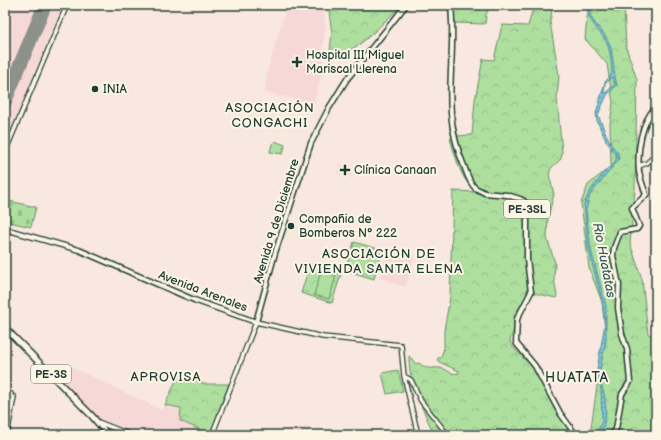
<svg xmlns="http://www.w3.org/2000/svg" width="661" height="440" viewBox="0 0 661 440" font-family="'Balsamiq Sans',sans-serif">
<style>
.built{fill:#f6d8d7}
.forest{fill:url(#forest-crowns);stroke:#668e6a}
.cemetery{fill:url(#cemetery-stones);stroke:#668e6a}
.garden{fill:#aedf9f;stroke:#668e6a}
.water{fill:url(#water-rules);stroke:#578f99;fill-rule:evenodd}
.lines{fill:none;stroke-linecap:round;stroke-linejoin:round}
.runway{stroke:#8c928a;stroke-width:14}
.secondary-casing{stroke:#1f3d34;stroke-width:6}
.primary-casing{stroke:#1f3d34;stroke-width:7}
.highway-casing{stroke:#1f3d34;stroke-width:8}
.secondary{stroke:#fcf5e5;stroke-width:3.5}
.primary{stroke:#fcf5e5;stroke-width:4}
.highway{stroke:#fcf5e5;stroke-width:5}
.poi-dot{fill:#1f3d34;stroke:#fcf5e5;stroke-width:1.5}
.labels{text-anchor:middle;stroke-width:4;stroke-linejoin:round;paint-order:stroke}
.shield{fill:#fcf5e5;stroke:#617469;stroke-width:1}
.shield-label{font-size:11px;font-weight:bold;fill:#1f3d34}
.poi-label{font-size:12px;fill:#1f3d34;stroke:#fcf5e5;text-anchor:start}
.street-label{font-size:12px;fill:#1f3d34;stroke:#fcf5e5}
.neighbourhood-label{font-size:13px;letter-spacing:1px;fill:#1f3d34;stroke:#fcf5e5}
.water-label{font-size:13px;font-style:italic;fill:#365f5e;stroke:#fcf5e5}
.quarter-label{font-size:14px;letter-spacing:1px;fill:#1f3d34;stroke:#fcf5e5}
</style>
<defs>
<pattern id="forest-crowns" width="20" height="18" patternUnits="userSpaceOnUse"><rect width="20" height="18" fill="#aedf9f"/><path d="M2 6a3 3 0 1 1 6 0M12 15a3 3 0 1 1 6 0" fill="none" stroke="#95c08a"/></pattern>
<pattern id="cemetery-stones" width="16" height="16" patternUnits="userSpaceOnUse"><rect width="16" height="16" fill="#aedf9f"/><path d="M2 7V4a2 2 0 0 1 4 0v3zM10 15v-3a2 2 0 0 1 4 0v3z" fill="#95c08a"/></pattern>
<pattern id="water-rules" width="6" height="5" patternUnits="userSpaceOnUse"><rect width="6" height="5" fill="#7dc6dd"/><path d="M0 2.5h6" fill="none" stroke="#66a2b4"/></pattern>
</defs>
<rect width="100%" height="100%" fill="#f9e8df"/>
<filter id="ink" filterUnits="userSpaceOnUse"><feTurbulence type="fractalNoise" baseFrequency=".025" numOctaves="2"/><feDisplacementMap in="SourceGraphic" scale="8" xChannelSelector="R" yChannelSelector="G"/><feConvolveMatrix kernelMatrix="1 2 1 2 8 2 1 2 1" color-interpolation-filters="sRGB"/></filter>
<g filter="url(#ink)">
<path class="built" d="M 5,5 L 62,5 L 5,145 Z
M 287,5 L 324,5 L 325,30 L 322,54 L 325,70 L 321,77 L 313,103 L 267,93 L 265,91 L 268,69 Z
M 340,164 L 353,168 L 350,177 L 337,173 Z
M 387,250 L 414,258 L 406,287 L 379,278 Z
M 71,367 L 162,410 L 165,405 L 181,408 L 184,423 L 210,434 L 135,435 L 95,419 L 62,383 Z
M 310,426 L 311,435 L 280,435 L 296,428 Z"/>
<path class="forest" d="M 328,5 L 402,5 C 386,18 351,63 330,52 L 332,33 Z
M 448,5 L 491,5 L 486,14 L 485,24 L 455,23 L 449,19 Z
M 534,5 L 553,5 L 550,22 L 559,75 L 557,99 L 562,152 L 561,159 L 551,168 L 549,175 L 554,194 L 548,217 L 547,238 L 555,263 L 554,278 L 557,296 L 556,298 L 529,292 L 528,287 L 525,299 L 514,315 L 514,329 L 510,340 L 511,345 L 526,361 L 531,357 L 556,405 L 577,435 L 434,435 C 424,410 408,383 409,356 L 416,364 L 419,363 C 429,371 430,367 440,368 C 448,369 450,375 459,373 L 459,371 L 439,362 L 437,359 L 441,357 L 444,348 L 444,330 L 450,297 L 453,191 L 480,192 C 461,186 456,156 450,139 L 455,136 L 472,135 L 475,100 L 483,59 L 494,60 L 502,25 L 528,26 Z
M 591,5 L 624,5 L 626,47 L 637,80 L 635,190 L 630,243 L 642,279 L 648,334 L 656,337 L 656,435 L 590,435 L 605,330 L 602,302 L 589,268 L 581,203 L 588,185 L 611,166 L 610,124 L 613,103 L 607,64 L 585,39 L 587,17 Z
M 275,141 L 285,145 L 283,154 L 270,152 L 272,144 Z
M 354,242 L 382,250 L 374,279 L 345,270 Z
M 310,264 L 341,274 L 332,303 L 301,293 Z
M 398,370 L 403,391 L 387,394 L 382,373 Z
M 184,374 L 205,384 L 229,384 L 210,434 L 180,421 L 181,408 L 165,405 L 178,376 Z"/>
<path class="cemetery" d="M 5,200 L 36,207 L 31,227 L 5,221 Z"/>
<path class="garden" d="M 321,271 L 336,276 L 329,299 L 314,295 Z"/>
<path class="water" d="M 588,5 L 591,5 C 585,17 600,27 606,37 C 615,51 612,69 617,85 L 607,95 L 598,115 L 610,143 L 618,153 L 619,159 L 590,195 L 586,210 L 591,250 L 606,306 L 606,341 L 599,374 L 605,398 L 606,413 L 603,429 L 604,435 L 598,435 L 597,433 L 602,421 L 601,391 L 597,369 L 605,323 L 602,301 L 588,247 L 584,204 L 590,191 L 606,170 L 614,164 L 617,156 L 606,141 L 597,121 L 596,113 L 605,82 L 612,74 C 611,64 611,55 608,46 C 603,31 585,22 588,5 ZM 612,77 L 615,85 L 604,94 L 605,84 Z"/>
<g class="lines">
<path class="runway" d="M 5,101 L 45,5"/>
<defs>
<path id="secondary" d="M 5,152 L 67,5
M 639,166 L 647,163 L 651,159 L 656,159
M 404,376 L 411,380 L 421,401 L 448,435
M 5,420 L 11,394
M 98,422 L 131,435
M 7,435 L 14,397
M 212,435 L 256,322 L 323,337 L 401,345 L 404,376 L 418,435"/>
<path id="primary" d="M 451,5 C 457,64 439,107 464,166 C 467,174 469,182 475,188 L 485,193 L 507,195 L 520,199 L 524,201 L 527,208 L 527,259 L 531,292 L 517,319 L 516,343 L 535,366 L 560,413 L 576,435
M 5,229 L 79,250 L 194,300 L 256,322 L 275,253 L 311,143 L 329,108 L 347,79 L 406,5
M 612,435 L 616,429 L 622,394 L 630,382 L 627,349 L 622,334 L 618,308 L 619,285 L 613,256 L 614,248 L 620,232 L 637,229 L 639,226 L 632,208 L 646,195 C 644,188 640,179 639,171 C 637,150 641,122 656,107"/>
<path id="highway" d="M 5,328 L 92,416 L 108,435"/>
</defs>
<use href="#secondary" class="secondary-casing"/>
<use href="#primary" class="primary-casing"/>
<use href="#highway" class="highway-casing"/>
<use href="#secondary" class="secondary"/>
<use href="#primary" class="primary"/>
<use href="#highway" class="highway"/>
</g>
</g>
<g class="poi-dot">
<path d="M295 56h4v4h4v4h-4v4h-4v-4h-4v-4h4z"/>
<circle cx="95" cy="89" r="4"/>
<path d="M343 164h4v4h4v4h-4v4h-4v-4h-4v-4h4z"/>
<circle cx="291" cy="226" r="4"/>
</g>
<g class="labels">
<g class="shield">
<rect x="504" y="200" width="46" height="18" rx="3"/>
<rect x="31" y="365" width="40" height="18" rx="3"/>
</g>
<g class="shield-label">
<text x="527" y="213">PE-3SL</text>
<text x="51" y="378">PE-3S</text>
</g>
<g class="poi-label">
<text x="306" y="59">Hospital III Miguel<tspan x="306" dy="14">Mariscal Llerena</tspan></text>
<text x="103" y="93">INIA</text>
<text x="354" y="174">Clínica Canaan</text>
<text x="299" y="223">Compañia de<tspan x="299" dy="14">Bomberos N° 222</tspan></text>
</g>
<g class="street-label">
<text transform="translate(276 221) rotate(-73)" y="4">Avenida 9 de Diciembre</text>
<text transform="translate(203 291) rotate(21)" y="4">Avenida Arenales</text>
</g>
<g class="neighbourhood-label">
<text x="270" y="112">ASOCIACIÓN<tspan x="270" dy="15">CONGACHI</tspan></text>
<text x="379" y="258">ASOCIACIÓN DE<tspan x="379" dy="15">VIVIENDA SANTA ELENA</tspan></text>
<text x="166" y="381">APROVISA</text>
</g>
<g class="water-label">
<text transform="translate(605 260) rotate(79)" y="5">Rio Huatatas</text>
</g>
<g class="quarter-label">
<text x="577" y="382">HUATATA</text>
</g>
</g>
<rect width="661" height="440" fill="none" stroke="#fcf5e5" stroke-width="20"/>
<rect x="10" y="10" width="641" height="420" fill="none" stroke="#1f3d34" stroke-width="1.5" filter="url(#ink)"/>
</svg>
